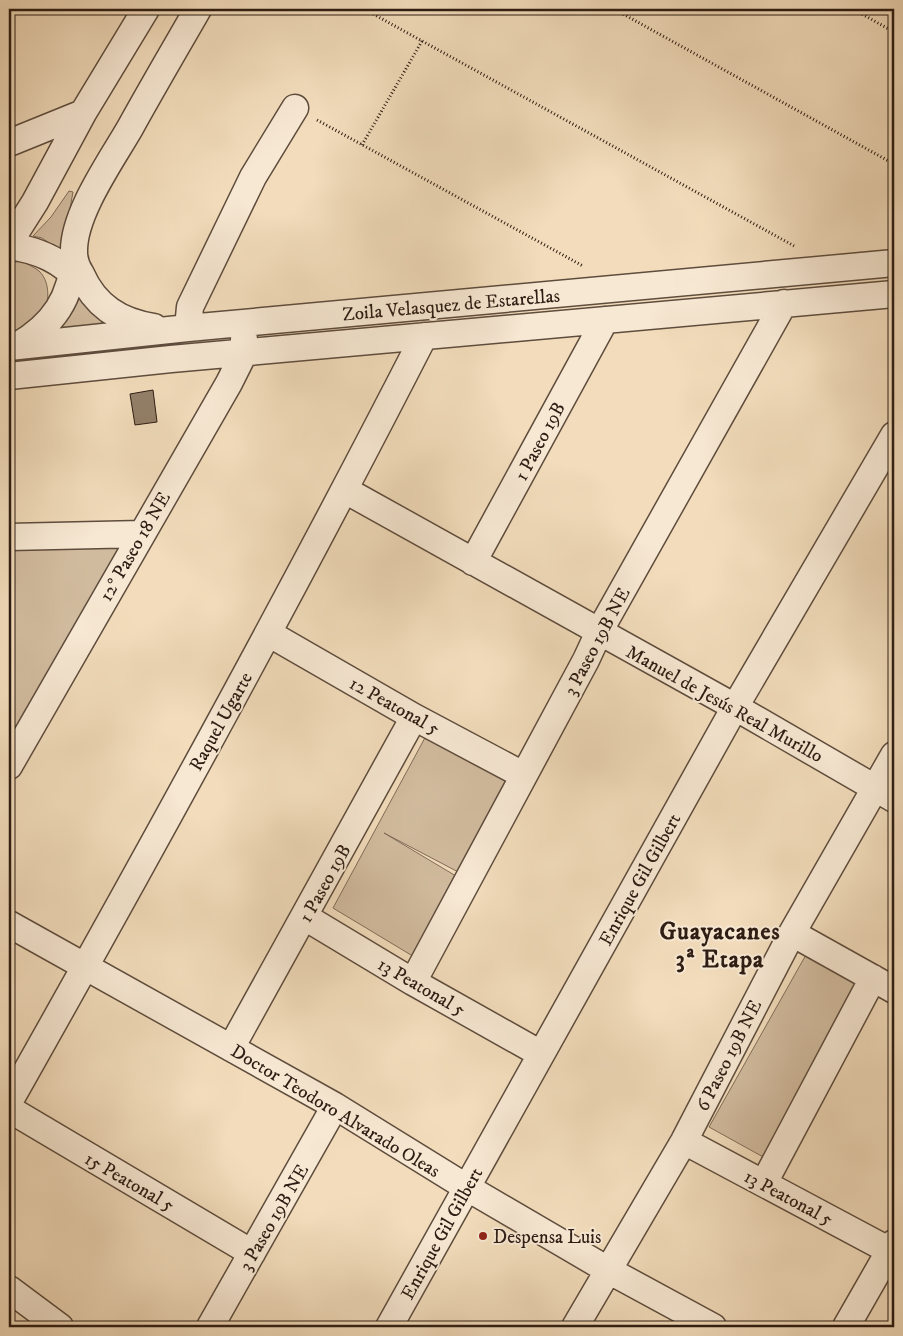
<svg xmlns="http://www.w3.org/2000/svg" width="903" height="1336" viewBox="0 0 903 1336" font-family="'IM FELL DW Pica',serif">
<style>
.green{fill:#d1bb9e;stroke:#7f6c58}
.building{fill:#93806a;stroke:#2d1c13}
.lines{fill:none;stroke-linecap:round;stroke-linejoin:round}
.minor-casing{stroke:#5e4c3d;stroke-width:29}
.path{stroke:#2d1c13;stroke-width:3;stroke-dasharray:1 2.5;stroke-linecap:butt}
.minor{stroke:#f7e8d3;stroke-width:26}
.poi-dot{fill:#8f2418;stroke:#f7e8d3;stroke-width:2}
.labels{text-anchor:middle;stroke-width:4;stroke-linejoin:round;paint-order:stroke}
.street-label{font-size:19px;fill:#2d1c13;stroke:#f7e8d3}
.poi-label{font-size:19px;fill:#2d1c13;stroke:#f7e8d3;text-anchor:start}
.district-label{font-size:24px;font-weight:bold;letter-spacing:1px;fill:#2d1c13;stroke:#f7e8d3}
</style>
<rect width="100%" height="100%" fill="#f2dcbb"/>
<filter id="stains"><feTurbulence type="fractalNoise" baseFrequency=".004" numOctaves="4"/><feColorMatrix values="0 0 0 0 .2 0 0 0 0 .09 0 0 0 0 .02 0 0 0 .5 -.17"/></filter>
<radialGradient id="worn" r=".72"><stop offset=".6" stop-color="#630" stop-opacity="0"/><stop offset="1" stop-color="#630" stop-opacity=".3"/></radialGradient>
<path class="green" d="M 69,191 L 73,192 L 62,252 L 42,238 L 33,236 L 51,217 Z
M 22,261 C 27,264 34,267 39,271 C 52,283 50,310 37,321 C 29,327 18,331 9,336 L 9,263 Z
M 76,293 L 102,322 L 100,326 L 58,328 Z
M 130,543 L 27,733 L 9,722 L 9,548 Z
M 427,734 L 513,785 L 464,875 L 384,833 L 461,879 L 416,958 L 333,908 Z
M 807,953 L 864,984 L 765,1158 L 709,1127 Z"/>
<path class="building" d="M 153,390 L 157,422 L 135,425 L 130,394 Z"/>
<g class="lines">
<defs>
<path id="minor" d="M 9,143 L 83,113
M 9,243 L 35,202 L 83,113 L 146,9
M 9,246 C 38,250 62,260 81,283
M 154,327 C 120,322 95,306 81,274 C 77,268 74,260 74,252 C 73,214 111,161 130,128 C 152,88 175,49 198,9
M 188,328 L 190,307 L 253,177 L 295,108
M 17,346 C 53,325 72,298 74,255
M 9,347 L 188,328 L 894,263
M 9,376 L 171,359 L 894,294
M 345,490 L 735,707 L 894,799
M 9,537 L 142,534
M 473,562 L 605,320
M 268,633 L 414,717 L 523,775
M 9,766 L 229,383 L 244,353 L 244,339
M 305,917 L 413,982 L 541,1054
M 9,924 L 335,1106 L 466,1187 L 608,1270 L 713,1327
M 792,933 L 894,990
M 413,982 L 586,660 L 599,632 L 784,303
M 231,1048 L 414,717
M 9,1102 C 152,849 292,594 424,336
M 9,1109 L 252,1253
M 684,1141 L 894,1253
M 764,1183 L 873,978
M 9,1289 L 60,1327
M 210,1327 L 335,1106
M 389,1327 L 735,707 L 894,435
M 575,1327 L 684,1141 L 792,933 L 894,755
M 846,1327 L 894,1243"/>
</defs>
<use href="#minor" class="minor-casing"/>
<path class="path" d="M 364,9 L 796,247
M 614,9 L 894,164
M 853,9 L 894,32
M 317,120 L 583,266
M 362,145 L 422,41"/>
<use href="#minor" class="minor"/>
</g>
<circle class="poi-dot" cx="483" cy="1236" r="5"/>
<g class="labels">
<g class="street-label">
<text transform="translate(451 304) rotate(-5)" y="7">Zoila Velasquez de Estarellas</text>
<text transform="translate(539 441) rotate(-62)" y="7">1 Paseo 19B</text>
<text transform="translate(134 546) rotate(-60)" y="7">12° Paseo 18 NE</text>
<text transform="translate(596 641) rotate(-62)" y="7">3 Paseo 19B NE</text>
<text transform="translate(725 703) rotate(29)" y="7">Manuel de Jesús Real Murillo</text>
<text transform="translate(395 705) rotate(29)" y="7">12 Peatonal 5</text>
<text transform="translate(220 721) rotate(-61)" y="7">Raquel Ugarte</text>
<text transform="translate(639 879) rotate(-61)" y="7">Enrique Gil Gilbert</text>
<text transform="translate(324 883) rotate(-61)" y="7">1 Paseo 19B</text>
<text transform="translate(422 986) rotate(30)" y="7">13 Peatonal 5</text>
<text transform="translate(728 1055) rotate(-63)" y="7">6 Paseo 19B NE</text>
<text transform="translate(336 1110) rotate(31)" y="7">Doctor Teodoro Alvarado Oleas</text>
<text transform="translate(130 1181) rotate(30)" y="7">15 Peatonal 5</text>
<text transform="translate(789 1197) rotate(28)" y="7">13 Peatonal 5</text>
<text transform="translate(273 1217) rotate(-60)" y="7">3 Paseo 19B NE</text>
<text transform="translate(441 1233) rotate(-61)" y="7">Enrique Gil Gilbert</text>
</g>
<g class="poi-label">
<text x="493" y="1243">Despensa Luis</text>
</g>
<g class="district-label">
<text x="720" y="939">Guayacanes<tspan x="720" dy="28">3ª Etapa</tspan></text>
</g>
</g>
<rect width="903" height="1336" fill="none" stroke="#f2dcbb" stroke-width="30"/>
<rect x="10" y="10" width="883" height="1316" fill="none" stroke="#2d1c13" stroke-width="2.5"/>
<rect x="15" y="15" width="873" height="1306" fill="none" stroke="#2d1c13"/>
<rect width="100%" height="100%" filter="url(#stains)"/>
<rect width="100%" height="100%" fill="url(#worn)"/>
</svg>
